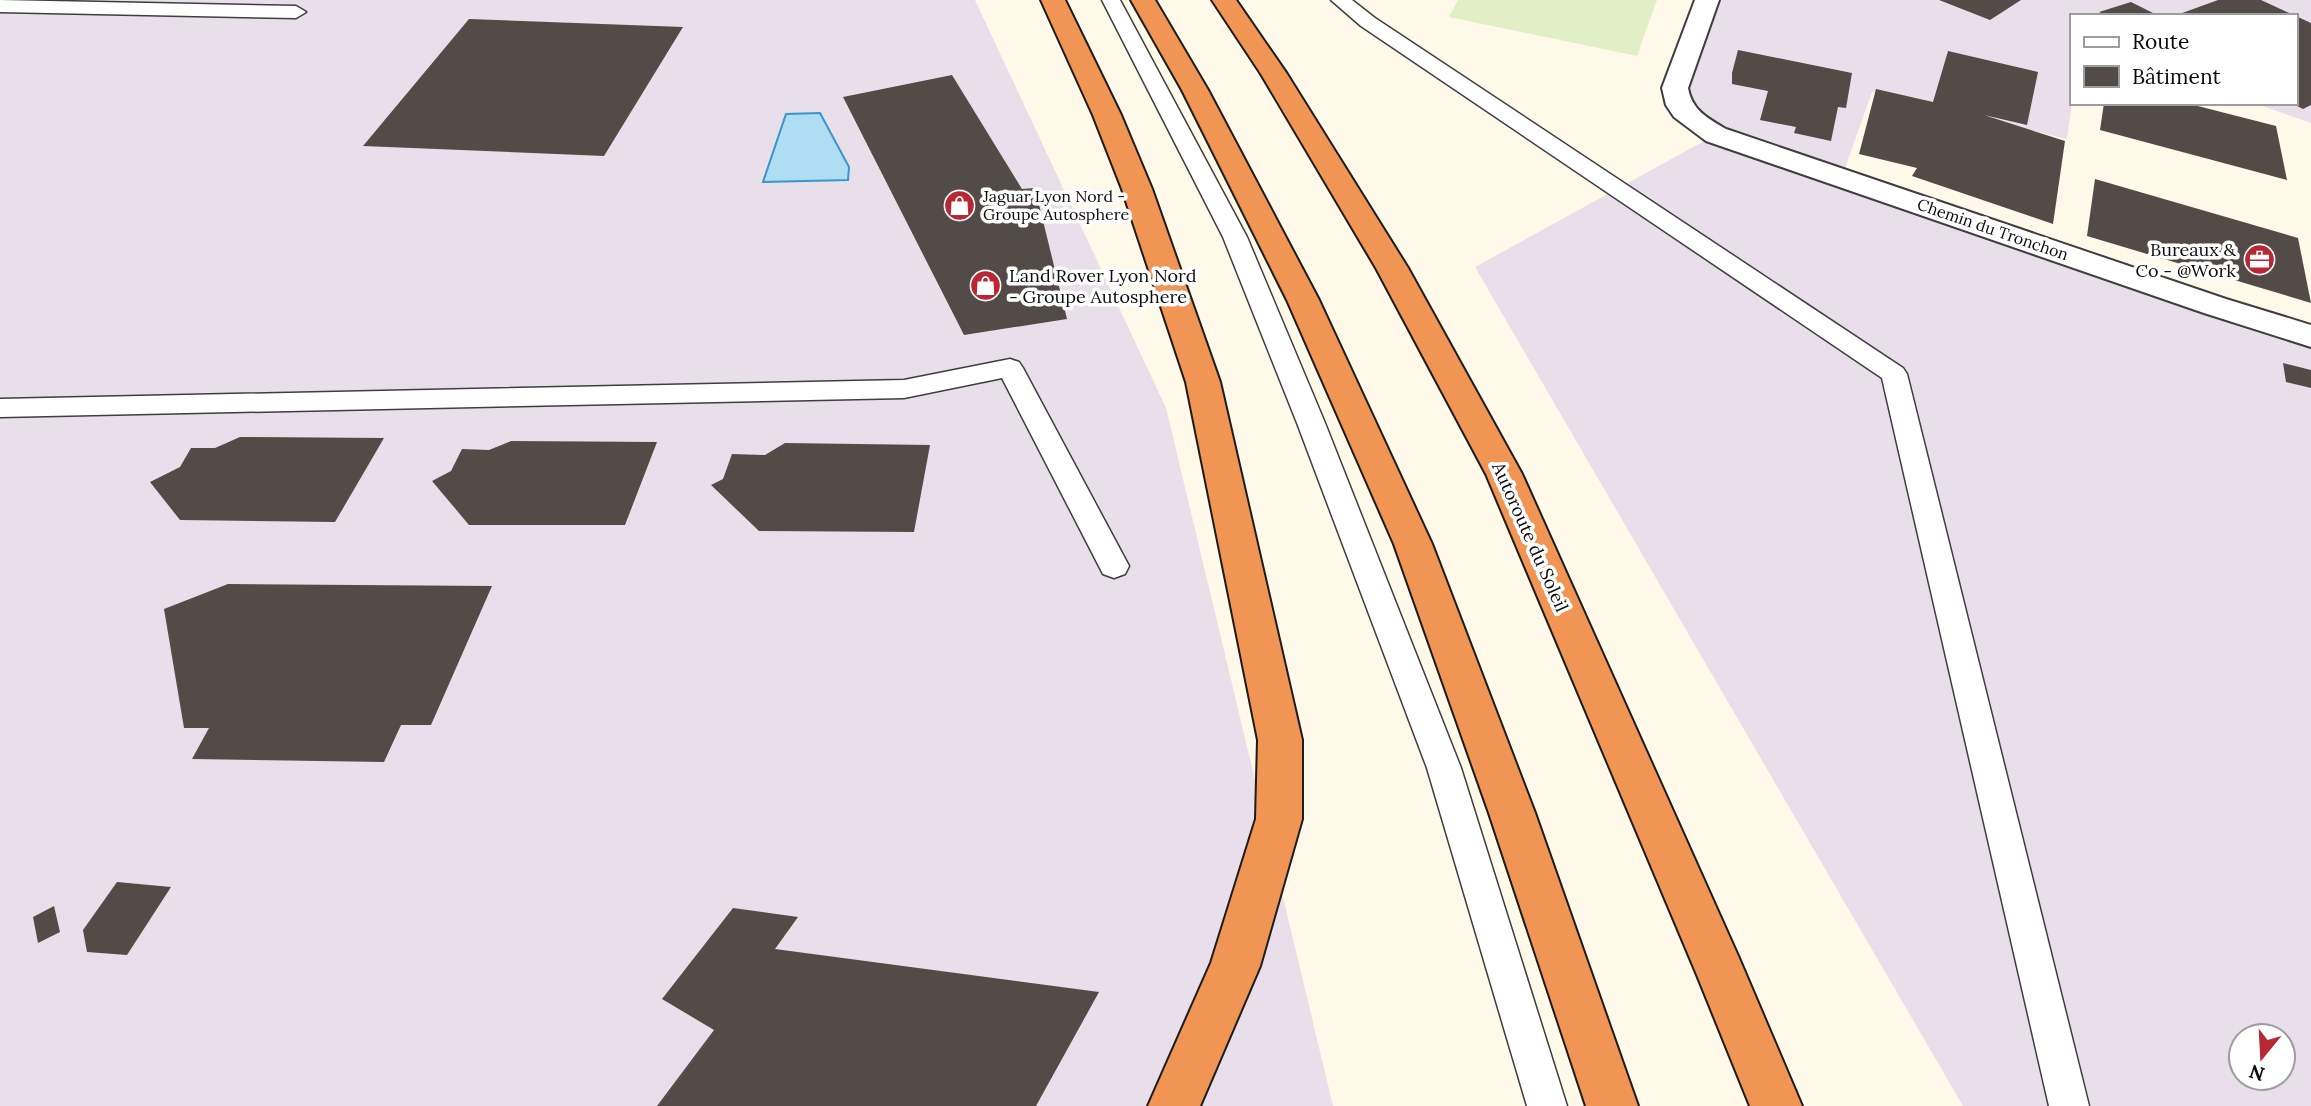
<svg xmlns="http://www.w3.org/2000/svg" width="2311" height="1106" viewBox="0 0 2311 1106" font-family="Lora,serif">
<style>
.industrial{fill:#e8dfea;fill-rule:evenodd}
.pitch{fill:#e2efc6}
.water{fill:#afddf4;stroke:#3896ca;stroke-width:2}
.building{fill:#534b47}
.lines{fill:none;stroke-linecap:round;stroke-linejoin:round}
.lane-casing{stroke:#3e3e3e;stroke-width:3}
.street-casing{stroke:#3e3e3e;stroke-width:4}
.highway-casing{stroke:#1c1c1c;stroke-width:4}
.lane{fill:#fff;fill-rule:evenodd}
.street{fill:#fff;fill-rule:evenodd}
.highway{fill:#f19554;fill-rule:evenodd}
.labels{text-anchor:middle;stroke-width:7;stroke-linejoin:round;paint-order:stroke}
.far-poi-label{font-size:16px;fill:#0b0b0b;stroke:#fff;text-anchor:start}
.far-street-label{font-size:16px;fill:#0b0b0b;stroke:#fff}
.poi-label{font-size:18px;fill:#0b0b0b;stroke:#fff;text-anchor:end}
.street-label{font-size:18px;fill:#0b0b0b;stroke:#fff}
</style>
<rect width="100%" height="100%" fill="#fff9e9"/>
<path class="industrial" d="M 0,0 L 975,0 L 1166,408 L 1333,1106 L 0,1106 Z
M 1708,0 L 2311,0 L 2311,123 L 2254,103 L 2295,103 L 2295,16 L 2071,16 L 2072,103 L 2067,139 L 1872,92 L 1842,177 L 2311,336 L 2311,1106 L 1963,1106 L 1475,267 L 1715,135 L 1681,110 ZM 2241,1036 L 2283,1036 L 2283,1078 L 2241,1078 Z"/>
<path class="pitch" d="M 1458,0 L 1657,0 L 1637,56 L 1449,17 Z"/>
<path class="water" d="M 820,113 L 849,167 L 848,180 L 763,182 L 786,114 Z"/>
<path class="building" d="M 1939,0 L 2021,0 L 1990,20 Z
M 2218,0 L 2261,0 L 2311,23 L 2311,105 L 2303,109 L 2295,105 L 2295,16 L 2174,16 Z
M 2131,2 L 2159,16 L 2107,16 L 2099,12 Z
M 469,19 L 683,27 L 604,156 L 363,146 Z
M 1738,50 L 1852,73 L 1846,108 L 1838,107 L 1831,141 L 1794,133 L 1796,127 L 1760,120 L 1768,91 L 1732,84 L 1732,73 Z
M 1948,51 L 2038,72 L 2027,125 L 1984,115 L 2065,141 L 2053,224 L 1912,176 L 1917,168 L 1859,154 L 1876,89 L 1933,102 Z
M 952,75 L 1022,189 L 1035,188 L 1067,319 L 964,335 L 843,97 Z
M 2104,103 L 2186,103 L 2276,126 L 2287,180 L 2100,130 Z
M 2095,179 L 2298,238 L 2311,303 L 2087,236 Z
M 2283,363 L 2311,370 L 2311,388 L 2286,382 Z
M 240,437 L 384,438 L 335,522 L 180,520 L 150,482 L 180,467 L 191,448 L 215,448 Z
M 511,441 L 657,442 L 625,525 L 469,525 L 432,481 L 451,471 L 462,449 L 489,450 Z
M 785,443 L 930,445 L 914,532 L 759,531 L 711,485 L 723,479 L 732,454 L 765,455 Z
M 228,584 L 492,586 L 431,725 L 401,725 L 384,762 L 192,759 L 209,728 L 184,728 L 164,609 Z
M 117,882 L 171,887 L 127,955 L 87,952 L 83,930 Z
M 54,906 L 60,932 L 38,943 L 33,917 Z
M 733,908 L 798,917 L 775,949 L 1099,992 L 1036,1106 L 657,1106 L 714,1030 L 662,999 Z"/>
<g class="lines">
<defs>
<path id="lane" d="M 0,0 L 296,6 L 306,12 L 296,18 L 0,12 Z
M 1102,0 L 1120,0 L 1247,237 L 1325,423 L 1461,768 L 1567,1106 L 1527,1106 L 1427,768 L 1297,423 L 1223,237 Z
M 1331,0 L 1352,0 L 1375,18 L 1903,368 L 1907,374 L 2089,1106 L 2049,1106 L 1882,378 L 1361,26 Z
M 1010,359 L 1019,362 L 1023,368 L 1129,566 L 1125,574 L 1114,578 L 1103,574 L 1002,378 L 904,398 L 0,417 L 0,399 L 904,380 Z"/>
<path id="street" d="M 1695,0 L 1719,0 L 1688,88 C 1692,110 1707,118 1726,129 L 2226,299 L 2311,325 L 2311,347 L 2204,313 L 1706,141 L 1674,117 L 1666,105 L 1662,88 Z"/>
<path id="highway" d="M 1041,0 L 1065,0 L 1121,115 L 1152,189 L 1220,382 L 1302,740 L 1302,819 L 1260,966 L 1200,1106 L 1148,1106 L 1211,963 L 1256,819 L 1258,740 L 1186,382 L 1122,189 L 1093,115 Z
M 1131,0 L 1155,0 L 1208,90 L 1319,300 L 1432,544 L 1535,813 L 1638,1106 L 1586,1106 L 1489,813 L 1394,544 L 1287,300 L 1182,90 Z
M 1212,0 L 1236,0 L 1287,74 L 1408,268 L 1522,474 L 1739,958 L 1802,1106 L 1750,1106 L 1697,975 L 1486,474 L 1376,268 L 1261,74 Z"/>
</defs>
<use href="#lane" class="lane-casing"/>
<use href="#street" class="street-casing"/>
<use href="#highway" class="highway-casing"/>
<use href="#lane" class="lane"/>
<use href="#street" class="street"/>
<use href="#highway" class="highway"/>
</g>
<defs>
<symbol id="shop-disc" viewBox="-11 -11 22 22"><circle r="9.5" fill="#b72734" stroke="#fff"/><path d="M-5-2.5h2.3a2.7 3.5 0 0 1 5.4 0H5L5.5 6h-11ZM-1.5-2.5h3a1.5 2.3 0 0 0-3 0Z" fill="#fff"/></symbol>
<symbol id="office-disc" viewBox="-11 -11 22 22"><circle r="9.5" fill="#b72734" stroke="#fff"/><path d="M-6-3h4V-5.5h4V-3h4V5H-6ZM-1-4.5V-3h2v-1.5ZM-6 0V1H6V0Z" fill="#fff"/></symbol>
</defs>
<g fill-rule="evenodd">
<use href="#shop-disc" x="942" y="188" width="35" height="35"/>
<use href="#office-disc" x="2242" y="242" width="35" height="35"/>
<use href="#shop-disc" x="968" y="268" width="35" height="35"/>
</g>
<g class="labels">
<g class="far-poi-label">
<text x="983" y="202">Jaguar Lyon Nord -<tspan x="983" dy="18">Groupe Autosphere</tspan></text>
</g>
<g class="far-street-label">
<text transform="translate(1993 229) rotate(19)" y="6">Chemin du Tronchon</text>
</g>
<g class="poi-label">
<text x="2236" y="256">Bureaux &amp;<tspan x="2236" dy="21">Co - @Work</tspan></text>
<text x="1009" y="282" text-anchor="start">Land Rover Lyon Nord<tspan x="1009" dy="21">- Groupe Autosphere</tspan></text>
</g>
<g class="street-label">
<text transform="translate(1530 537) rotate(66)" y="6">Autoroute du Soleil</text>
</g>
</g>
<rect x="2070" y="14" width="228" height="91" fill="#ffffff" stroke="#9d9d9d" stroke-width="2"/>
<rect x="2084" y="37" width="35" height="10" fill="#ffffff" stroke="#9d9d9d" stroke-width="2"/>
<text x="2132" y="49" font-size="21" fill="#0b0b0b">Route</text>
<rect x="2084" y="66" width="35" height="21" fill="#534b47" stroke="#9d9d9d" stroke-width="2"/>
<text x="2132" y="84" font-size="21" fill="#0b0b0b">Bâtiment</text>
<g transform="translate(2262 1057) rotate(198)"><circle r="33" fill="#ffffff" stroke="#9d9d9d" stroke-width="2"/>
<path d="M0-5L12 26L0 18L-12 26Z" fill="#b72734"/>
<text y="-10" font-size="19" font-weight="bold" text-anchor="middle" fill="#0b0b0b">N</text>
</g>
</svg>
